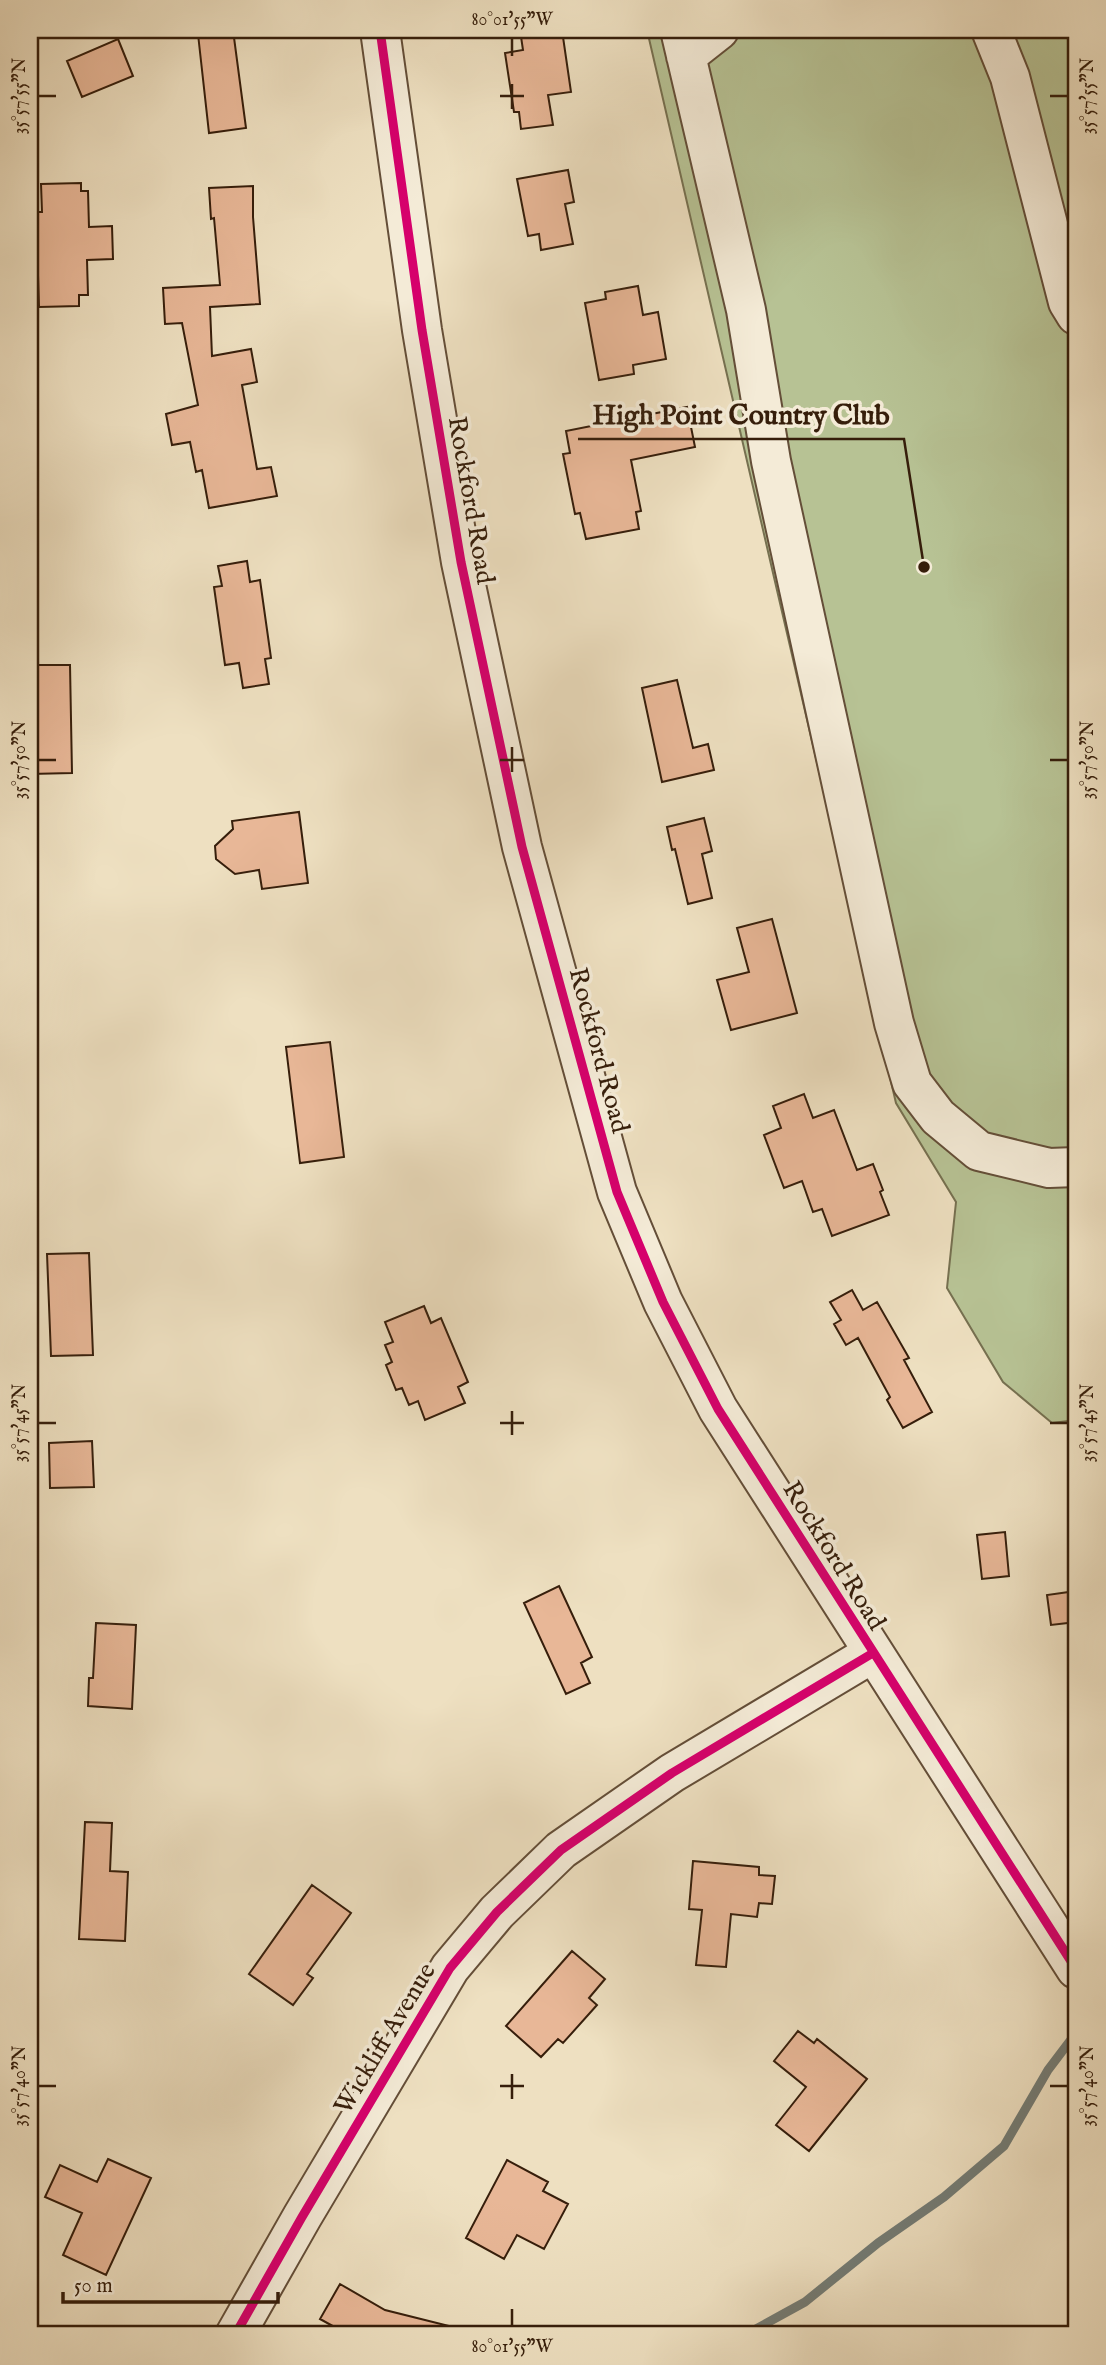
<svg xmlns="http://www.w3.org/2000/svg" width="1106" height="2365" viewBox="0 0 1106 2365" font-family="'IM FELL English',serif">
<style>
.green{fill:#b7c294;stroke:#767050;stroke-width:2}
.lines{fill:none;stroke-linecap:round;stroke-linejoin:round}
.stream{stroke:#747c75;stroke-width:9}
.building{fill:#e8b797;stroke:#361e0b;stroke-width:2}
.minor-casing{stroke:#644e38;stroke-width:42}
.minor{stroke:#f4ebd7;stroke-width:38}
.cycleway-casing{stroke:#f4ebd7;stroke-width:13}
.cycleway{stroke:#d6006c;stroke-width:9}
.ticks{fill:none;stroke:#361e0b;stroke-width:2.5}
.labels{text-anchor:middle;stroke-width:7;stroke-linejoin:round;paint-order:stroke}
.street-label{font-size:26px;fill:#361e0b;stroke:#f4ebd7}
.leader{fill:none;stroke:#361e0b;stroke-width:2.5}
.callout-dot{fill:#361e0b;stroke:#f4ebd7;stroke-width:2.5}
.callout-label{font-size:28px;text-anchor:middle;font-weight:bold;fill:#361e0b;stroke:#f4ebd7;stroke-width:7;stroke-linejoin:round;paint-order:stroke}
.neatline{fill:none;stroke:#361e0b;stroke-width:2.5}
.ticks-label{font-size:18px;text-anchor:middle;fill:#361e0b}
</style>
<rect width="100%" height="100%" fill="#eee0c1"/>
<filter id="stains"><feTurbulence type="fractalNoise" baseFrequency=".00286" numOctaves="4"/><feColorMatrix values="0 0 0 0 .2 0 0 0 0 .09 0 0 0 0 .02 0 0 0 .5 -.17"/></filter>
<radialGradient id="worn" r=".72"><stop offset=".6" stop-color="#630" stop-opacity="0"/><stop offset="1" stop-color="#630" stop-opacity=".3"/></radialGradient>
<path class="green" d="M 647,30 L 1076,30 L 1076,1420 L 1052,1423 L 1003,1382 L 947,1288 L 956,1202 L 896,1103 Z"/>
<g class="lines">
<path class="stream" d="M 745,2335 L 805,2302 L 878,2243 L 944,2197 L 1004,2146 L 1048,2070 L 1076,2033"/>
</g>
<path class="building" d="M 233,30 L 246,128 L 209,133 L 198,34 Z
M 520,30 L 562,30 L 571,92 L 548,95 L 553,125 L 521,129 L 519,112 L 514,112 L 505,53 L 523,50 Z
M 118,39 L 133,76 L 82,97 L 67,61 Z
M 568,170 L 574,202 L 565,204 L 573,244 L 541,250 L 539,234 L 528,236 L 517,179 Z
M 81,183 L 81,191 L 88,191 L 89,227 L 112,226 L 113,259 L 87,260 L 88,295 L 79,295 L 79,306 L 39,307 L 36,212 L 42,212 L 41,184 Z
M 253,186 L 253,217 L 260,304 L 210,307 L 212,356 L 251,349 L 257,382 L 242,385 L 257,469 L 271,467 L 277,496 L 209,508 L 202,470 L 196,472 L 190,442 L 172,445 L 166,414 L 198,405 L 182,323 L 165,324 L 163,288 L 220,285 L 214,218 L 211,219 L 209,188 Z
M 638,286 L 643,315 L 658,312 L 666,359 L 633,365 L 634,374 L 599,380 L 585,303 L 606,299 L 605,292 Z
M 687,407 L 695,447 L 631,460 L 641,511 L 636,512 L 639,529 L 586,539 L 580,513 L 575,514 L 563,454 L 570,453 L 566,431 Z
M 247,561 L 250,582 L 260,580 L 271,658 L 265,659 L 269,684 L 243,688 L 239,663 L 225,665 L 214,587 L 222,586 L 218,566 Z
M 30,665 L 70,665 L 72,773 L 30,774 Z
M 677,680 L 693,748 L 708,744 L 714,770 L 662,782 L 642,688 Z
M 299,812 L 308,883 L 262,889 L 259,870 L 235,874 L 216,859 L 215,846 L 233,829 L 232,821 Z
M 704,818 L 712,851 L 702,854 L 712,898 L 688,904 L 675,849 L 672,850 L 667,827 Z
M 772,919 L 797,1013 L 731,1030 L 717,980 L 749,972 L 737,928 Z
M 330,1042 L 344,1157 L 300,1163 L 286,1047 Z
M 804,1094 L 813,1118 L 834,1110 L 857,1170 L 873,1164 L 883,1190 L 880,1192 L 889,1215 L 832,1236 L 822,1209 L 813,1212 L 802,1181 L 784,1188 L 764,1135 L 781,1128 L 773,1106 Z
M 89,1253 L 93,1355 L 51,1356 L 47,1254 Z
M 852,1290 L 863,1310 L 877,1302 L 909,1358 L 904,1360 L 932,1412 L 903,1428 L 887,1400 L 890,1397 L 858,1338 L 846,1345 L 834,1324 L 841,1320 L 830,1302 Z
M 424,1306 L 431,1323 L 441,1318 L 468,1382 L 458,1387 L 465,1403 L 425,1420 L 418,1401 L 409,1405 L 402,1388 L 396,1390 L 386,1365 L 392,1362 L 385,1345 L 393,1342 L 385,1322 Z
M 92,1441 L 94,1487 L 50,1488 L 49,1443 Z
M 1005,1532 L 1009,1576 L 982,1579 L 977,1535 Z
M 559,1586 L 592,1657 L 581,1663 L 590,1683 L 566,1694 L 524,1603 Z
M 1076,1591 L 1076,1622 L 1051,1625 L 1047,1595 Z
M 96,1623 L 136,1625 L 132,1709 L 88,1706 L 89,1678 L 93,1678 Z
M 85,1822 L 112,1823 L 110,1871 L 128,1872 L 125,1941 L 79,1939 Z
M 693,1861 L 759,1867 L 759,1875 L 775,1876 L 772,1904 L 759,1903 L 757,1917 L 731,1914 L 726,1967 L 696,1965 L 702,1910 L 689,1909 Z
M 312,1885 L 351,1913 L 307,1974 L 313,1978 L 293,2005 L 249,1974 Z
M 572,1951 L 605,1979 L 589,1998 L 597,2005 L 563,2043 L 558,2039 L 541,2057 L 506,2026 Z
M 798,2031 L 814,2043 L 817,2039 L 867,2079 L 809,2151 L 776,2125 L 806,2087 L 774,2061 Z
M 108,2159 L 151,2178 L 106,2275 L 63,2255 L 82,2213 L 45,2197 L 60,2165 L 97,2182 Z
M 507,2160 L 548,2182 L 543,2191 L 568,2204 L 544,2249 L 517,2235 L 504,2259 L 466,2238 Z
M 340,2284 L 385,2310 L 453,2327 L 452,2335 L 349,2335 L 320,2319 Z"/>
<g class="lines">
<defs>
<path id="minor" d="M 380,30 L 422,330 L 461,562 L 522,847 L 617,1192 L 663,1302 L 718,1409 L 1076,1969
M 680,30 L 746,310 L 771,461 L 894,1023 L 912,1083 L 938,1117 L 979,1151 L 1049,1168 L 1076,1167
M 991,30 L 1010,77 L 1068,302 L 1076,315
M 686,56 L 719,30
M 235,2335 L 302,2217 L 450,1968 L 497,1912 L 561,1850 L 672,1773 L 873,1653"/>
</defs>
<use href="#minor" class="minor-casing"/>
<use href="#minor" class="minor"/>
<defs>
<path id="cycleway" d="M 380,30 L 422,330 L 461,562 L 522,847 L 617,1192 L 663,1302 L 718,1409 L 1076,1969
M 235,2335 L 302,2217 L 450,1968 L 497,1912 L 561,1850 L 672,1773 L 873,1653"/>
</defs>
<use href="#cycleway" class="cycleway-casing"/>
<use href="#cycleway" class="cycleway"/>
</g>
<path class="ticks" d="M 512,38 L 512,56M 512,84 L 512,109M 38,96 L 56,96M 500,96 L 524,96M 1050,96 L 1068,96M 512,747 L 512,772M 38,760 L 56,760M 500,760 L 524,760M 1050,760 L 1068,760M 512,1411 L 512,1435M 38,1423 L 56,1423M 500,1423 L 524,1423M 1050,1423 L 1068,1423M 512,2074 L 512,2099M 38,2086 L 56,2086M 500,2086 L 524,2086M 1050,2086 L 1068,2086M 512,2309 L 512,2326"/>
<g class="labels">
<g class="street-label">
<text transform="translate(472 500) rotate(80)" y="9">Rockford Road</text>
<text transform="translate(600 1050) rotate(75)" y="9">Rockford Road</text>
<text transform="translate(835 1555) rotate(58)" y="9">Rockford Road</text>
<text transform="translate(384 2038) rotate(-59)" y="9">Wickliff Avenue</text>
</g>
</g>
<path class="leader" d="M924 567L904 439H578"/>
<circle class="callout-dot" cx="924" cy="567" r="7"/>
<g class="callout-label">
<text x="741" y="424">High Point Country Club</text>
</g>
<rect width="1106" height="2365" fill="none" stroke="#eee0c1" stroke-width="77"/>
<path d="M63 2292v10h215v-10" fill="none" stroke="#361e0b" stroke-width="3.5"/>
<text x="74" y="2292" font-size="21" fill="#361e0b" stroke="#f4ebd7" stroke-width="5" paint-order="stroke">50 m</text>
<rect x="38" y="38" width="1030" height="2288" class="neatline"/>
<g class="ticks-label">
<text x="512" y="25">80°01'55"W</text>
<text transform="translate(19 96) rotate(-90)" y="6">35°57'55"N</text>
<text transform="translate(1087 96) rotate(-90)" y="6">35°57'55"N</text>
<text transform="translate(19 760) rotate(-90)" y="6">35°57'50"N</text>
<text transform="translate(1087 760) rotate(-90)" y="6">35°57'50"N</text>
<text transform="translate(19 1423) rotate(-90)" y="6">35°57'45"N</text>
<text transform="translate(1087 1423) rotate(-90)" y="6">35°57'45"N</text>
<text transform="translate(19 2086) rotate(-90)" y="6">35°57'40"N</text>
<text transform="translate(1087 2086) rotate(-90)" y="6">35°57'40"N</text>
<text x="512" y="2352">80°01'55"W</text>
</g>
<rect width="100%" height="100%" filter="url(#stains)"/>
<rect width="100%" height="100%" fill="url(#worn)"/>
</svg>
